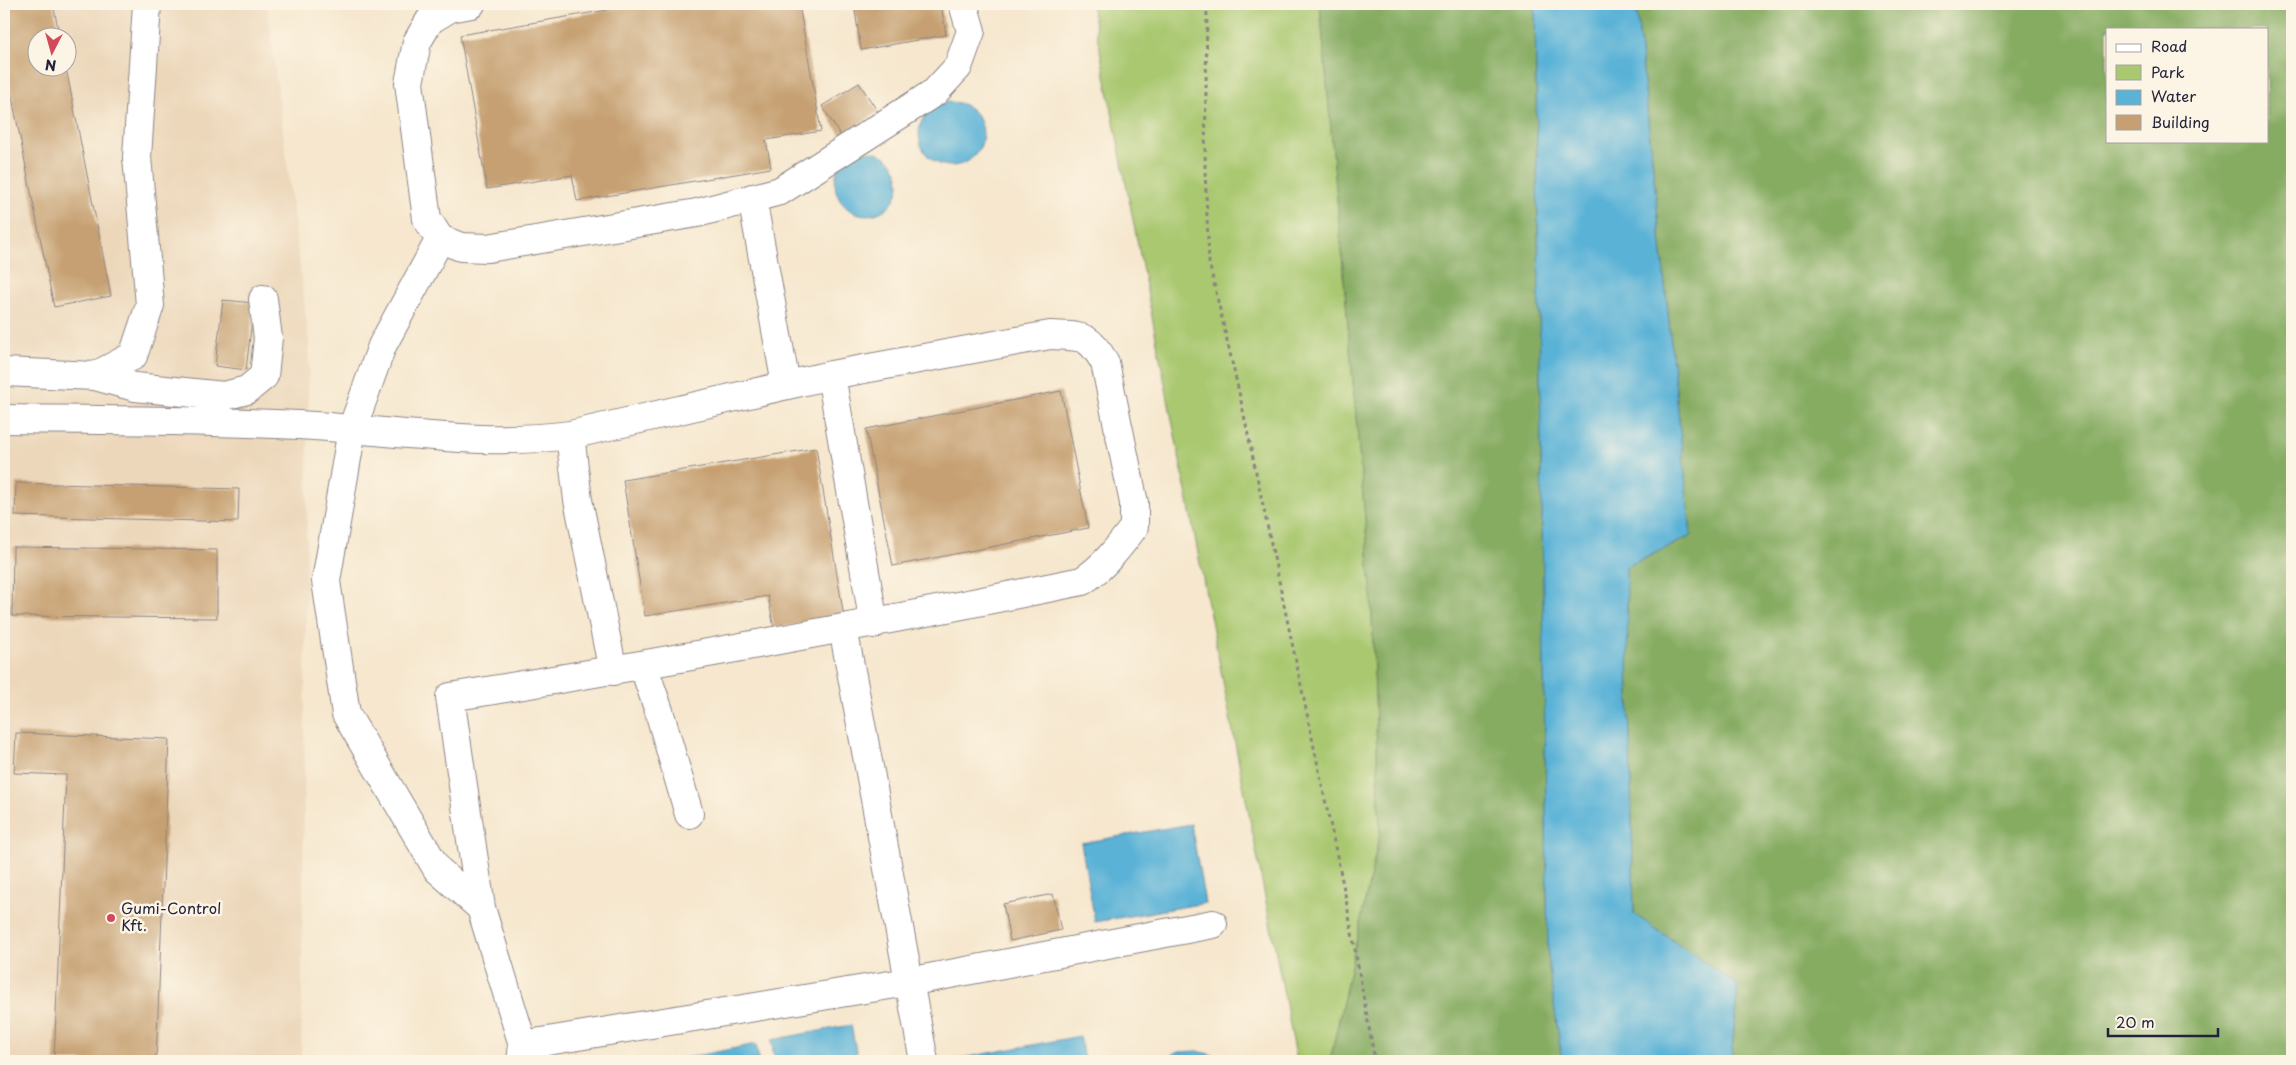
<svg xmlns="http://www.w3.org/2000/svg" width="2296" height="1065" viewBox="0 0 2296 1065" font-family="'Playpen Sans',sans-serif">
<style>
.built{fill:#ecd7ba;fill-rule:evenodd}
.green{fill:#a9c870;stroke:#667556}
.forest{fill:#86ac62;stroke:#54674e;fill-rule:evenodd}
.water{fill:#5ab2d7;stroke:#3e6a89}
.building{fill:#c6a072}
.lines{fill:none;stroke-linecap:round;stroke-linejoin:round}
.minor-casing{stroke:#8c8484;stroke-width:30}
.path{stroke:#8c8484;stroke-width:3;stroke-dasharray:4 4;stroke-linecap:butt}
.minor{stroke:#fff;stroke-width:28}
.poi-dot{fill:#d1495b;stroke:#fcf5e5;stroke-width:2}
.labels{text-anchor:middle;stroke-width:5;stroke-linejoin:round;paint-order:stroke}
.poi-label{font-size:15px;fill:#22223b;stroke:#fcf5e5;text-anchor:start}
</style>
<rect width="100%" height="100%" fill="#fcf5e5"/>
<filter id="ink" filterUnits="userSpaceOnUse"><feTurbulence type="fractalNoise" baseFrequency=".02" numOctaves="2"/><feDisplacementMap in="SourceGraphic" scale="10" xChannelSelector="R" yChannelSelector="G"/><feConvolveMatrix kernelMatrix="1 2 1 2 8 2 1 2 1" color-interpolation-filters="sRGB"/></filter>
<filter id="wash" filterUnits="userSpaceOnUse"><feTurbulence type="fractalNoise" baseFrequency=".0096" numOctaves="4" result="noise"/><feDisplacementMap in="SourceGraphic" scale="20" xChannelSelector="R" yChannelSelector="G"/><feGaussianBlur stdDeviation="1.12" result="paint"/><feColorMatrix in="noise" values="0 0 0 0 0 0 0 0 0 0 0 0 0 0 0 0 0 1.4 0 .05"/><feComposite in="paint" operator="in"/></filter>
<g filter="url(#wash)">
<rect width="100%" height="100%" fill="#f6e7ce"/>
<path class="built" d="M 4,4 L 267,4 L 309,340 L 301,1061 L 4,1061 ZM 38,38 L 68,38 L 68,68 L 38,68 Z"/>
<path class="green" d="M 1091,4 L 1320,4 L 1371,588 L 1380,833 L 1330,1061 L 1297,1061 Z"/>
<path class="forest" d="M 1320,4 L 1535,4 L 1548,960 L 1562,1061 L 1330,1061 L 1380,833 L 1371,588 Z
M 1636,4 L 2292,4 L 2292,1061 L 1731,1061 L 1738,985 L 1634,914 L 1626,567 L 1691,536 ZM 2107,29 L 2267,29 L 2267,141 L 2107,141 Z"/>
<path class="water" d="M 1535,4 L 1636,4 L 1691,536 L 1626,567 L 1634,914 L 1738,985 L 1731,1061 L 1562,1061 L 1548,960 Z
M919 134a32 32 0 1 1 64 0a32 32 0 1 1-64 0Z
M835 183a32 32 0 1 1 64 0a32 32 0 1 1-64 0Z
M 1191,824 L 1205,903 L 1095,922 L 1081,843 Z
M 851,1025 L 858,1061 L 775,1061 L 771,1040 Z
M 1080,1036 L 1084,1061 L 952,1061 L 952,1060 Z
M 756,1044 L 759,1061 L 677,1061 L 676,1060 Z
M 1198,1051 L 1216,1056 L 1224,1061 L 1159,1061 L 1178,1052 Z"/>
<g id="blocks">
<path class="building" d="M 4,4 L 53,4 L 60,38 L 38,38 L 38,68 L 66,68 L 111,296 L 54,307 L 4,57 Z
M 643,4 L 799,4 L 821,131 L 766,140 L 771,168 L 577,201 L 572,175 L 487,189 L 460,35 Z
M 854,4 L 941,4 L 946,35 L 861,50 Z
M 859,83 L 878,112 L 841,136 L 822,106 Z
M 223,300 L 254,303 L 246,370 L 215,366 Z
M 1061,391 L 1088,528 L 893,566 L 866,429 Z
M 816,448 L 844,617 L 774,628 L 768,596 L 645,616 L 623,480 Z
M 16,483 L 239,489 L 238,522 L 15,516 Z
M 13,547 L 217,550 L 217,618 L 12,616 Z
M 16,733 L 169,739 L 156,1061 L 54,1061 L 66,775 L 14,773 Z
M 1053,894 L 1061,930 L 1010,941 L 1003,904 Z"/>
</g>
</g>
<g filter="url(#ink)">
<use href="#blocks" fill-opacity="0" stroke="#8c8484" stroke-width="1"/>
<g class="lines">
<defs>
<path id="minor" d="M 471,4 L 450,8 L 430,20 L 417,42 L 409,83 L 427,219 L 440,239 L 461,247 L 488,248 L 697,213 L 780,191 L 935,92 L 958,67 L 971,31 L 963,4
M 752,198 L 786,385
M 440,239 L 382,346 L 352,429 L 326,581 L 346,714 L 437,869 L 481,908
M 4,372 L 95,376 L 133,356 L 150,305 L 137,157 L 147,4
M 831,375 L 874,624
M 95,376 L 135,387 L 224,396 L 247,390 L 264,376 L 268,338 L 263,299
M 4,419 C 102,420 201,420 299,425 C 389,430 480,447 570,435
M 843,628 L 924,1061
M 643,665 L 659,711 L 689,814
M 523,1045 L 908,982 L 1213,924
M 521,1061 L 523,1045 L 481,908 L 450,697 C 661,663 872,624 1082,581 C 1103,568 1119,547 1134,527 L 1134,503 L 1105,363 C 1088,333 1082,337 1050,335 L 831,375 L 570,435 L 578,500 L 613,671"/>
</defs>
<use href="#minor" class="minor-casing"/>
<path class="path" d="M 1207,4 L 1205,170 L 1209,262 L 1241,401 L 1345,894 L 1375,1061"/>
<use href="#minor" class="minor"/>
</g>
</g>
<circle class="poi-dot" cx="111" cy="918" r="5"/>
<g class="labels">
<g class="poi-label">
<text x="121" y="914">Gumi-Control<tspan x="121" dy="17">Kft.</tspan></text>
</g>
</g>
<rect width="2296" height="1065" fill="none" stroke="#fcf5e5" stroke-width="20"/>
<rect x="2106" y="28" width="162" height="115" fill="#fcf5e5" stroke="#a5a1a1"/>
<rect x="2116" y="44" width="25" height="8" fill="#ffffff" stroke="#a5a1a1"/>
<text x="2151" y="52" font-size="15" fill="#22223b">Road</text>
<rect x="2116" y="65" width="25" height="15" fill="#a9c870" stroke="#a5a1a1"/>
<text x="2151" y="78" font-size="15" fill="#22223b">Park</text>
<rect x="2116" y="90" width="25" height="15" fill="#5ab2d7" stroke="#a5a1a1"/>
<text x="2151" y="102" font-size="15" fill="#22223b">Water</text>
<rect x="2116" y="115" width="25" height="15" fill="#c6a072" stroke="#a5a1a1"/>
<text x="2151" y="128" font-size="15" fill="#22223b">Building</text>
<g transform="translate(52 52) rotate(186)"><circle r="24" fill="#fcf5e5" stroke="#a5a1a1"/>
<path d="M0-4L9 19L0 12L-9 19Z" fill="#d1495b"/>
<text y="-8" font-size="14" font-weight="bold" text-anchor="middle" fill="#22223b">N</text>
</g>
<path d="M2108 1028v8h110v-8" fill="none" stroke="#22223b" stroke-width="2.5"/>
<text x="2116" y="1028" font-size="15" fill="#22223b" stroke="#fcf5e5" stroke-width="4" paint-order="stroke">20 m</text>
</svg>
